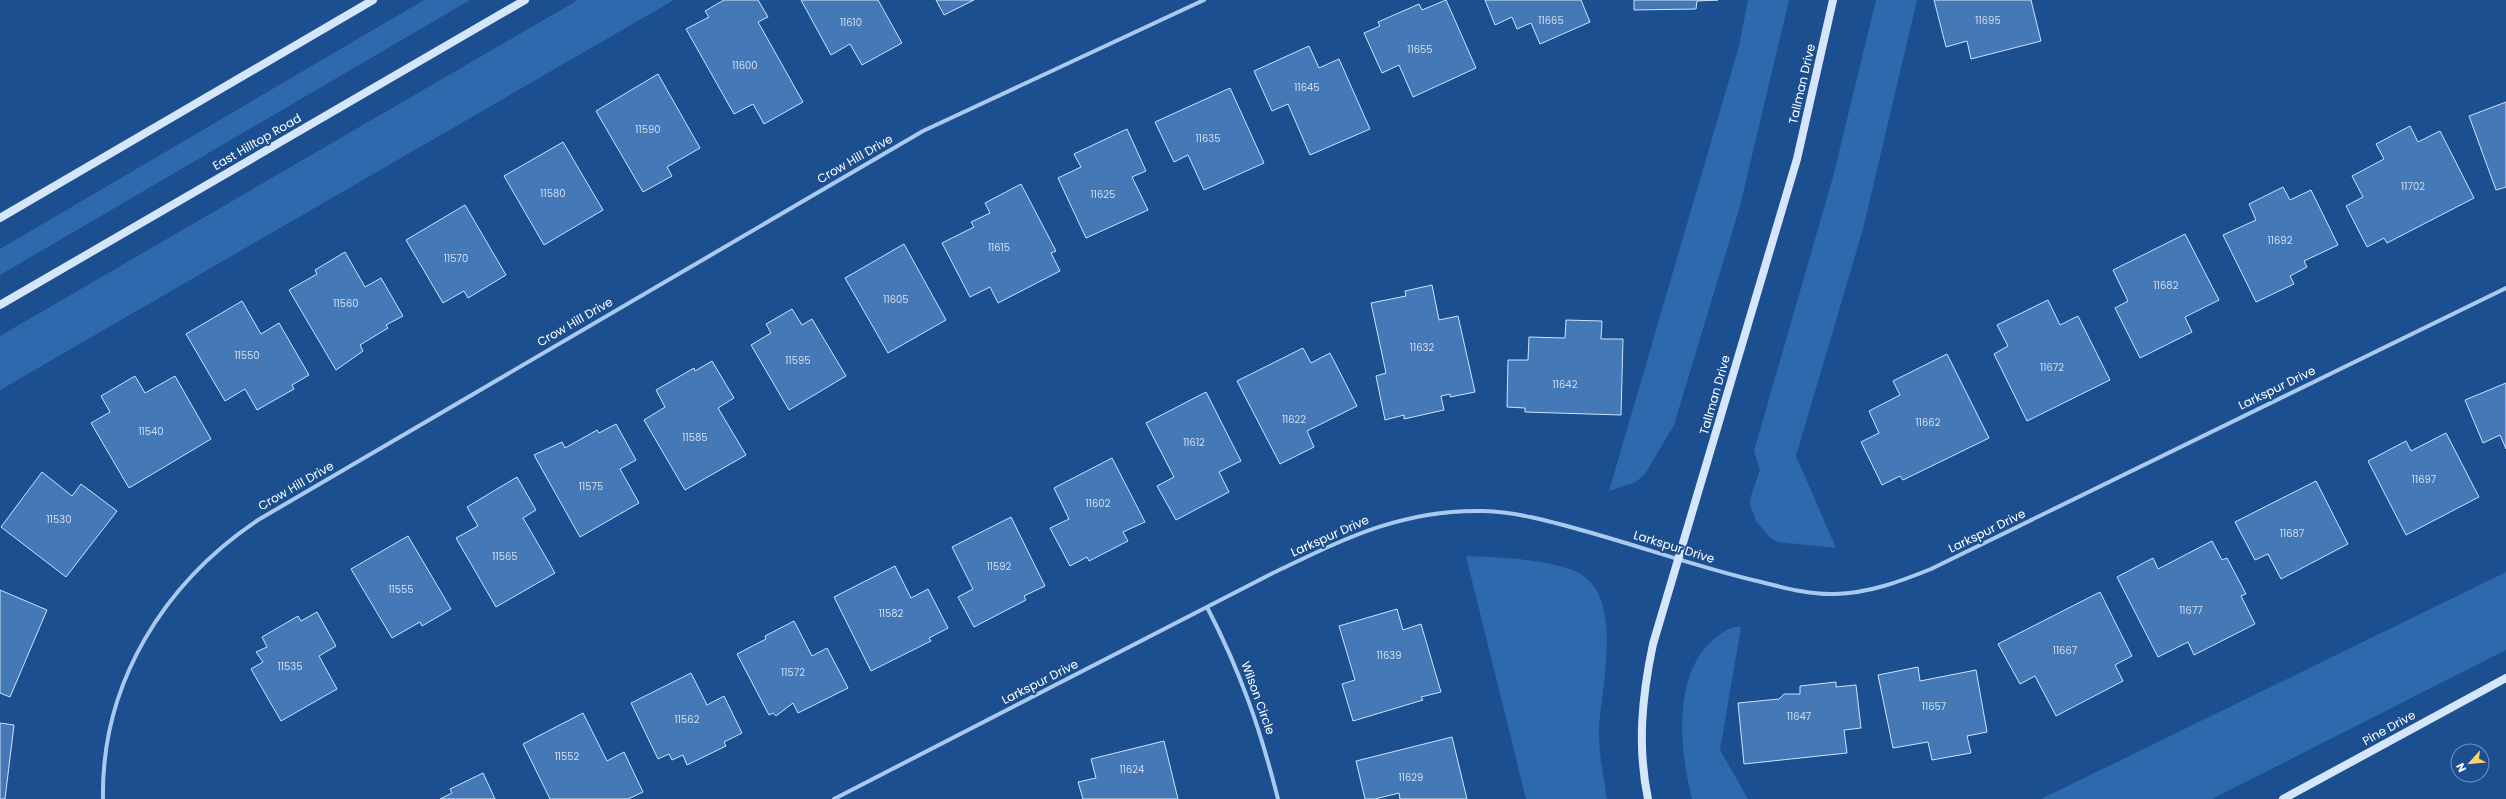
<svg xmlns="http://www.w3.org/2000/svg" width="2506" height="799" viewBox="0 0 2506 799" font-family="Poppins,sans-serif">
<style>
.green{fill:#2e69ad}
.building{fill:#4478b7;stroke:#cfe3fa}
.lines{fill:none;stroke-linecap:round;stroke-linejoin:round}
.street{stroke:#a9c9ee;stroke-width:4}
.secondary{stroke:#d6e6fa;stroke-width:8}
.labels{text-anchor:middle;stroke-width:4;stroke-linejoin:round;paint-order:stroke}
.number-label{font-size:10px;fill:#d0dded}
.street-label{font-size:12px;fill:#fff;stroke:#1b4f8f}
</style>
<rect width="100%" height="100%" fill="#1b4f8f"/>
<path class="green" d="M 424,0 L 470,0 L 0,275 L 0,249 Z
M 578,0 L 674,0 L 0,390 L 0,336 Z
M 1748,0 L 1789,0 L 1740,206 L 1674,425 L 1645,474 L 1636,482 L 1609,491 L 1739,46 Z
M 1876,0 L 1917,0 L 1863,229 L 1796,456 L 1836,548 L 1778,542 L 1770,538 L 1761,527 L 1756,521 L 1750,504 L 1751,496 L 1760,470 L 1754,451 L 1833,177 Z
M 1466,556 C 1497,557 1549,559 1577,572 C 1627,596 1599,693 1599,735 C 1599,756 1604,778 1607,799 L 1526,799 Z
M 2506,572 L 2506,650 L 2212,799 L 2041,799 Z
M 1733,627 L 1741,627 L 1720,750 L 1748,799 L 1692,799 C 1678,743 1670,655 1733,627 Z"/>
<path class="building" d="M 724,0 L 758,0 L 768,17 L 758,22 L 803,102 L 764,124 L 753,104 L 734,114 L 686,29 L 709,17 L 705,11 Z
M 801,0 L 878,0 L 902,43 L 862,65 L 850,44 L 831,55 Z
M 936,0 L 974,0 L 944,15 Z
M 1446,0 L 1476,68 L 1413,97 L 1399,65 L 1382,73 L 1364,33 L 1380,26 L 1378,22 L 1419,4 L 1422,10 Z
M 1485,0 L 1581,0 L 1590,22 L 1540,44 L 1531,23 L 1517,29 L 1512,17 L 1495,25 Z
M 1634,0 L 1718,0 L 1697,1 L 1696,9 L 1634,10 Z
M 1934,0 L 2031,0 L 2041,41 L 1971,59 L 1967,41 L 1946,47 Z
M 1309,46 L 1319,68 L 1339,59 L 1370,129 L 1310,155 L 1288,104 L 1272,111 L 1254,71 Z
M 658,74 L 700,148 L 667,167 L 672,176 L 643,192 L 596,111 Z
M 1230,88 L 1264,163 L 1204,190 L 1188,155 L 1174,162 L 1155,122 Z
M 2506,102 L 2506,187 L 2496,190 L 2469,116 Z
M 2410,126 L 2418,142 L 2440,131 L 2474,198 L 2387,243 L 2384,238 L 2367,247 L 2346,206 L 2363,197 L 2352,176 L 2384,159 L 2376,144 Z
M 1127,129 L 1146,171 L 1132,177 L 1148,210 L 1086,238 L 1058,178 L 1081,167 L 1074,154 Z
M 563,142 L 603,210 L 544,245 L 504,176 Z
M 1021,184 L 1056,251 L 1051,253 L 1060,271 L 998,303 L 990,287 L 970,297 L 942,243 L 974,227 L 971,222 L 990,213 L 985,203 Z
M 2283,187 L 2290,200 L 2311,190 L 2338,245 L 2304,261 L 2307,267 L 2290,276 L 2294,284 L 2256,302 L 2223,235 L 2256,220 L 2249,204 Z
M 465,205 L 506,275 L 468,298 L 464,291 L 443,303 L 406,240 Z
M 2185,234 L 2219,300 L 2185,317 L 2192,332 L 2140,358 L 2115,308 L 2128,301 L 2113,270 Z
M 904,244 L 946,320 L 888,353 L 845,278 Z
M 345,252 L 365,287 L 381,278 L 403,316 L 386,325 L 388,328 L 360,345 L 363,351 L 336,370 L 289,290 L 317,274 L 315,270 Z
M 1432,285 L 1439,320 L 1458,316 L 1475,392 L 1450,397 L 1450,394 L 1441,396 L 1444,410 L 1404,419 L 1404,415 L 1385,420 L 1376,376 L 1386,373 L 1371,303 L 1406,296 L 1405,291 Z
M 2048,300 L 2060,325 L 2078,316 L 2110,380 L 2027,421 L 1994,354 L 2008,346 L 1997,325 Z
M 242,301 L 261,334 L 279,323 L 309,375 L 292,385 L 294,389 L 257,410 L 245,389 L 225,401 L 186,334 Z
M 792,309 L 802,325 L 812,319 L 846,376 L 789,410 L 751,345 L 771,333 L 766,324 Z
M 1566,320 L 1602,321 L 1601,339 L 1623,339 L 1621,415 L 1525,412 L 1525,408 L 1507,407 L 1508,360 L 1528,360 L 1529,337 L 1565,338 Z
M 1303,348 L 1311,363 L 1330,353 L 1357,406 L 1307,431 L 1314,447 L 1280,464 L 1237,381 Z
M 1947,354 L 1989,438 L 1903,480 L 1900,476 L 1882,485 L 1861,442 L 1879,433 L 1869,411 L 1900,395 L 1893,381 Z
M 712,361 L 734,398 L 718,408 L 746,455 L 685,490 L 644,420 L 665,407 L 656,390 L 694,368 L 695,371 Z
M 135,376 L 145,393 L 175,376 L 211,439 L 129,488 L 91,423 L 110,412 L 101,396 Z
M 2506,383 L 2506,449 L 2500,435 L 2483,443 L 2465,400 Z
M 1206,392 L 1241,461 L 1219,472 L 1229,492 L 1176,520 L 1157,486 L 1174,477 L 1146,423 Z
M 616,424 L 636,460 L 620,469 L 639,503 L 580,537 L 534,455 L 562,442 L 565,448 L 597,430 L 599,433 Z
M 2446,433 L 2479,497 L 2406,535 L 2368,461 L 2406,441 L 2411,451 Z
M 1112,458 L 1145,522 L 1123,532 L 1128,541 L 1089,561 L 1087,557 L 1070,566 L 1050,528 L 1069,519 L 1054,488 Z
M 42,472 L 72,496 L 81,484 L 117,511 L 66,577 L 1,527 Z
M 517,477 L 536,510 L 523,518 L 555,573 L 496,607 L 456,538 L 478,526 L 467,507 Z
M 2316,481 L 2348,544 L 2281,579 L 2268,554 L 2255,560 L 2235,522 Z
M 1011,517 L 1045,586 L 1024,596 L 1026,600 L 974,627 L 958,597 L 973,589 L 952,547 Z
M 408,536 L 451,609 L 422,626 L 420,622 L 392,638 L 351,569 Z
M 2212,541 L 2222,560 L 2227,558 L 2246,594 L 2241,596 L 2255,624 L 2194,655 L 2188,642 L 2158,657 L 2117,577 L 2153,558 L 2158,569 Z
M 895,566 L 911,598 L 928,589 L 948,628 L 929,638 L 931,641 L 871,671 L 834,597 Z
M 0,590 L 47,610 L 10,697 L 0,693 Z
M 2100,592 L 2132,656 L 2115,665 L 2123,681 L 2056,716 L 2035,676 L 2020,684 L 1998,644 Z
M 1397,609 L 1403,630 L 1421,624 L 1441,692 L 1421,697 L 1423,700 L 1353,721 L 1342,684 L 1355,680 L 1339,626 Z
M 317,612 L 336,646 L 319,656 L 337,689 L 281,721 L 251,669 L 263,662 L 256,652 L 267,647 L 262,637 L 298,616 L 301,621 Z
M 794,621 L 812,656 L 827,648 L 848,688 L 798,713 L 793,703 L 776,716 L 773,713 L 769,715 L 737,654 L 766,639 L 765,636 Z
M 1918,667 L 1920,681 L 1976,670 L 1987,732 L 1967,736 L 1971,753 L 1932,760 L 1928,742 L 1893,748 L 1878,675 Z
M 691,673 L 707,705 L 724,696 L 742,733 L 724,742 L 726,746 L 687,765 L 683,755 L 672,760 L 669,754 L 658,759 L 631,703 Z
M 1836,682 L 1836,687 L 1856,685 L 1861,728 L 1844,730 L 1847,753 L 1744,764 L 1738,703 L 1779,699 L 1784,694 L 1800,694 L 1800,686 Z
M 583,713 L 607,761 L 624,752 L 643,792 L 628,799 L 550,799 L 523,744 Z
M 0,723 L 14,725 L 5,799 L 0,799 Z
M 1452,737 L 1467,799 L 1400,799 L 1399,793 L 1375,799 L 1365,799 L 1356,761 Z
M 1164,741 L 1178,799 L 1083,799 L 1078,782 L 1096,778 L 1091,759 Z
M 483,773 L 495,799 L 440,799 L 452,793 L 450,789 Z"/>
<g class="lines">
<path class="street" d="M 1207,607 C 1241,673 1260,728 1278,799
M 103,799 C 101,683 164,583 258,520 L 923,131 L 1204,0
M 834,799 L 1271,574 C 1342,540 1401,509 1483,511 C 1517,512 1549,521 1581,530 C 1640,546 1697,567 1757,581 C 1782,587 1808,595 1835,594 C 1869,593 1899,582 1931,569 L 2506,288"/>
<path class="secondary" d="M 0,218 L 373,0
M 0,305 L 525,0
M 1648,799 C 1637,746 1642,696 1653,644 L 1797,159 L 1833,0
M 2283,799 L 2506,678"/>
</g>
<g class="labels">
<g class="number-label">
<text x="1551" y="24">11665</text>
<text x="1988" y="24">11695</text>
<text x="851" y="26">11610</text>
<text x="1420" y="53">11655</text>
<text x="745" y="69">11600</text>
<text x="1307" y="91">11645</text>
<text x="648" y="133">11590</text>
<text x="1208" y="142">11635</text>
<text x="2413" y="190">11702</text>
<text x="553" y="197">11580</text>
<text x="1103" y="198">11625</text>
<text x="2280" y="244">11692</text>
<text x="999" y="251">11615</text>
<text x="456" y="262">11570</text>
<text x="2166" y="289">11682</text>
<text x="896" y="303">11605</text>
<text x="346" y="307">11560</text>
<text x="1422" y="351">11632</text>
<text x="247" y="359">11550</text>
<text x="798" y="364">11595</text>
<text x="2052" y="371">11672</text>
<text x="1565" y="388">11642</text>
<text x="1294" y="423">11622</text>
<text x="1928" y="426">11662</text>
<text x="151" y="435">11540</text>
<text x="695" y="441">11585</text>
<text x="1194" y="446">11612</text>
<text x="2424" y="483">11697</text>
<text x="591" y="490">11575</text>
<text x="1098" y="507">11602</text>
<text x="59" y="523">11530</text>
<text x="2292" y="537">11687</text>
<text x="505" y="560">11565</text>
<text x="999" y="570">11592</text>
<text x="401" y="593">11555</text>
<text x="2191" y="614">11677</text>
<text x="891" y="617">11582</text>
<text x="2065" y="654">11667</text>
<text x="1389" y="659">11639</text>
<text x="290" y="670">11535</text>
<text x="793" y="676">11572</text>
<text x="1934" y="710">11657</text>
<text x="1799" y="720">11647</text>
<text x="687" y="723">11562</text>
<text x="567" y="760">11552</text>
<text x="1132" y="773">11624</text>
<text x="1411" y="781">11629</text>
</g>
<g class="street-label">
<text transform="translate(1802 84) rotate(-77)" y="4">Tallman Drive</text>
<text transform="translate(257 142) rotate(-30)" y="4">East Hilltop Road</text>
<text transform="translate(855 159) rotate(-30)" y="4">Crow Hill Drive</text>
<text transform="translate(575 322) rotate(-30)" y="4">Crow Hill Drive</text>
<text transform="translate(2277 388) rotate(-26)" y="4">Larkspur Drive</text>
<text transform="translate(1715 395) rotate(-74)" y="4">Tallman Drive</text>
<text transform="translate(296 486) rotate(-30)" y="4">Crow Hill Drive</text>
<text transform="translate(1987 531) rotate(-26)" y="4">Larkspur Drive</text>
<text transform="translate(1330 536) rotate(-24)" y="4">Larkspur Drive</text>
<text transform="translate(1674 547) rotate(17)" y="4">Larkspur Drive</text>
<text transform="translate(1040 682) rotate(-27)" y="4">Larkspur Drive</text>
<text transform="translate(1258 698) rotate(70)" y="4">Wilson Circle</text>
<text transform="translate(2389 728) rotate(-29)" y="4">Pine Drive</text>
</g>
</g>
<g transform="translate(2470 763) rotate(243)"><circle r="19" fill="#1b4f8f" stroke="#7695bc"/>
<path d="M0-3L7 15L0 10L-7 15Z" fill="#ffd166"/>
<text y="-6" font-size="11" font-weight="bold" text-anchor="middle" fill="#ffffff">N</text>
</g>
</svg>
